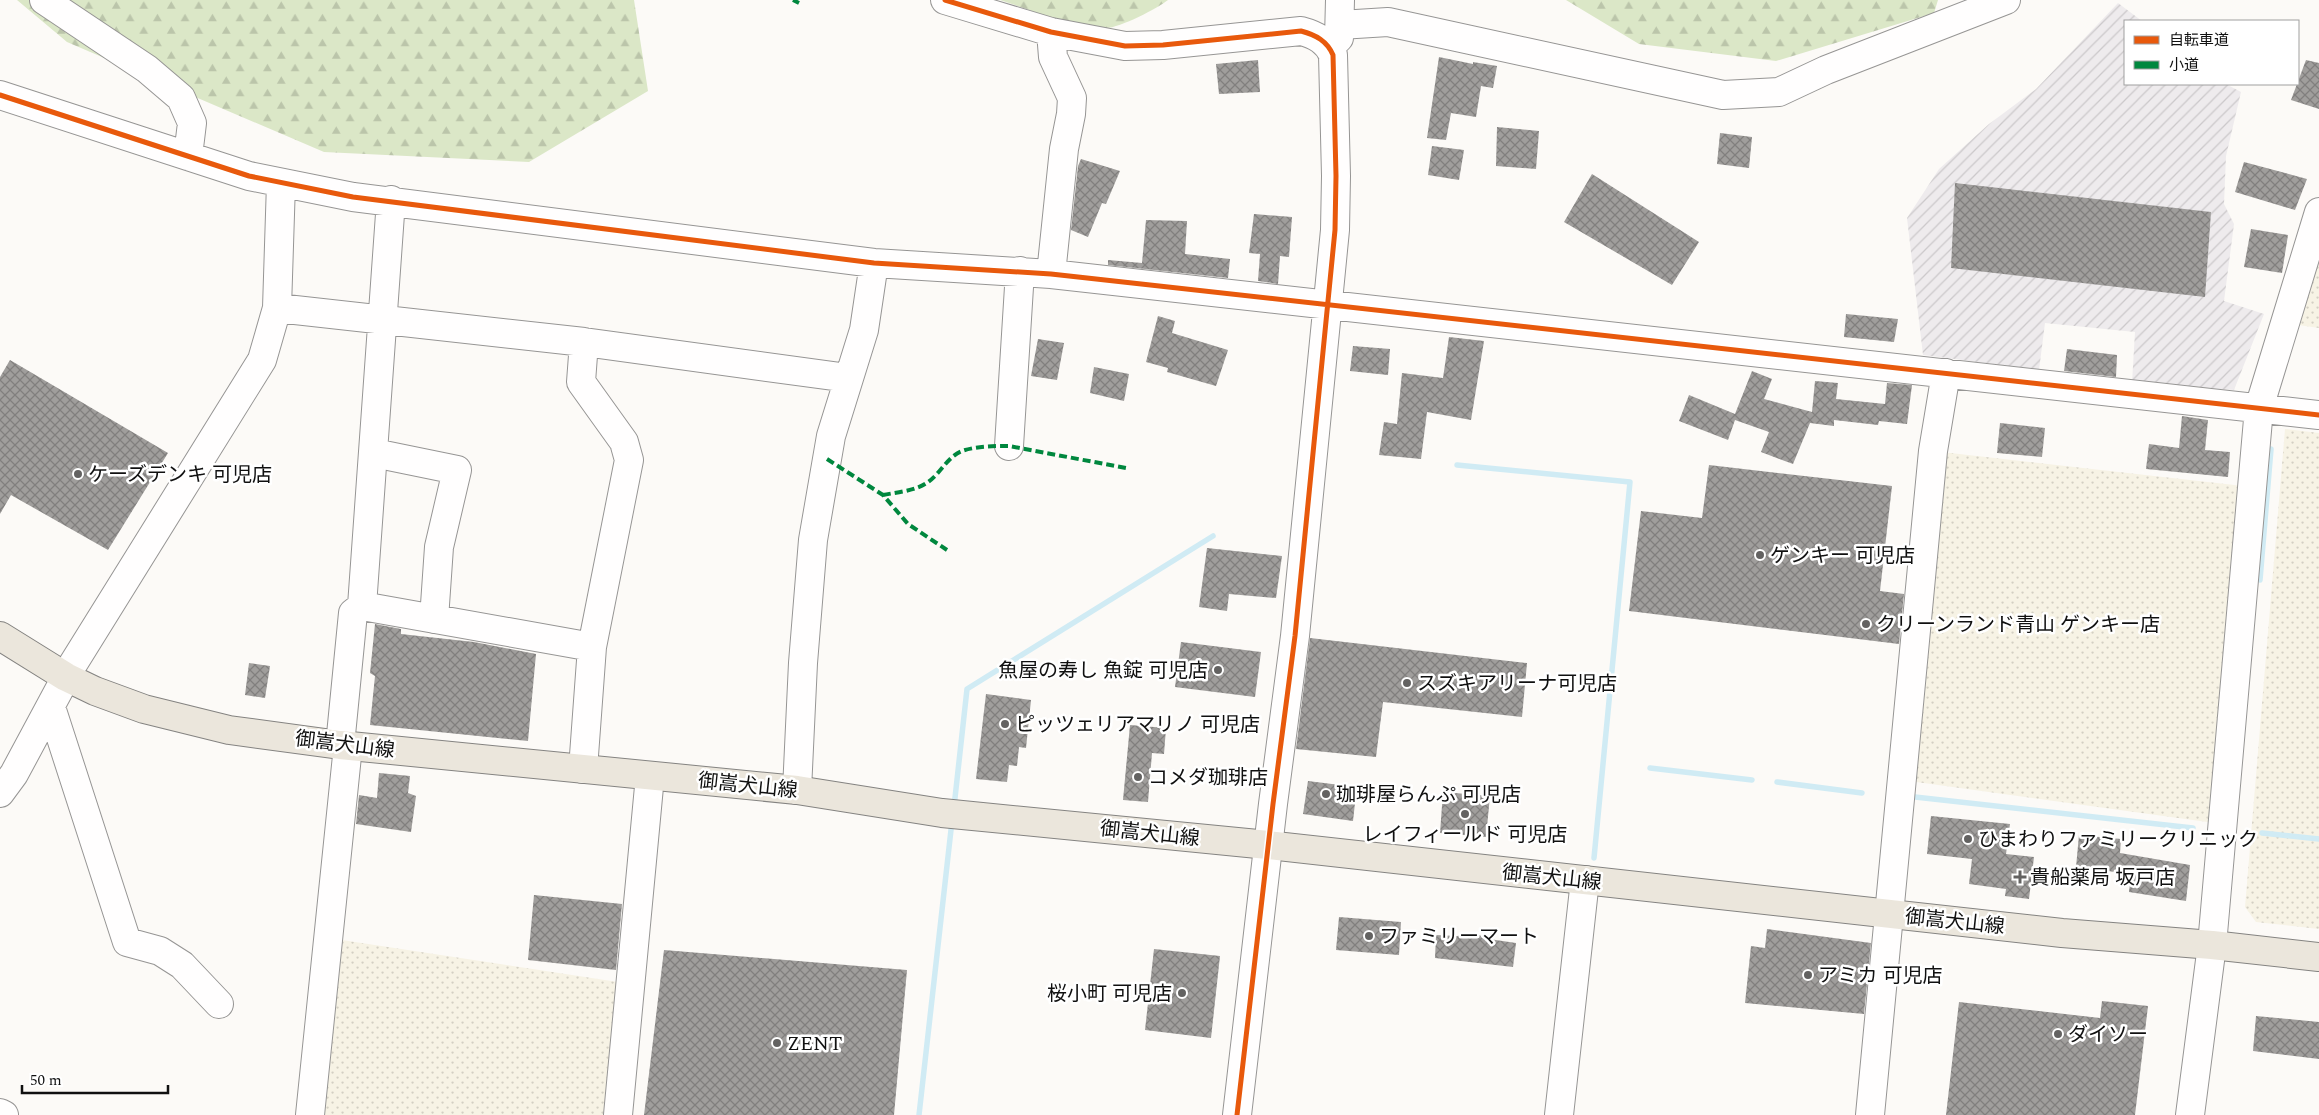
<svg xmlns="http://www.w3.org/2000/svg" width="2319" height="1115" viewBox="0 0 2319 1115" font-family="Spectral,'Noto Sans JP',serif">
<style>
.industrial{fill:url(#industrial-furrows)}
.farmland{fill:url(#farmland-dots)}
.forest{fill:url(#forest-firs)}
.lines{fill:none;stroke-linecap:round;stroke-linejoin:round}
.stream{stroke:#d0ebf4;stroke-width:5.5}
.building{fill:url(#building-cross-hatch)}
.minor-casing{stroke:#969594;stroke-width:30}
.major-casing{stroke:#848381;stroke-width:30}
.minor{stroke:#fffefe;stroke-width:28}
.major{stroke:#ebe6dc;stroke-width:28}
.quiet{stroke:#00873e;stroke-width:4;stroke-dasharray:8 4;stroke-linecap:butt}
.cycleway-casing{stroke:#fff;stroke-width:8}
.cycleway{stroke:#e8590c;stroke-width:5}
.poi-dot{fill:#636261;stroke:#fff;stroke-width:2}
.labels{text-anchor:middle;stroke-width:5;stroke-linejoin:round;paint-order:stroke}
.poi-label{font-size:20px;fill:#101010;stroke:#fff;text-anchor:start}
.street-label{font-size:20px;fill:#101010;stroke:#fff}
</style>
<defs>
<pattern id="industrial-furrows" width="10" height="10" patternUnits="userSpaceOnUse" patternTransform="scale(1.25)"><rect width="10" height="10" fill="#eeebed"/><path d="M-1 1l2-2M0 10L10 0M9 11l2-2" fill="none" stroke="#cbc8ca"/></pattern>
<pattern id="farmland-dots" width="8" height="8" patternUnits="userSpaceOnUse" patternTransform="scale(1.25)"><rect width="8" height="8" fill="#f7f3e5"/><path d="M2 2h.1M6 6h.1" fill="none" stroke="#d3cfc3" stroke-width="1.8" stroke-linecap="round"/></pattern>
<pattern id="forest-firs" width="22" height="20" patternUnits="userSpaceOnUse" patternTransform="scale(1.25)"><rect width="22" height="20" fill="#dbe7c7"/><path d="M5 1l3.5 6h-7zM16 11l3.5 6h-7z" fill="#bbc5aa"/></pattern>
<pattern id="building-cross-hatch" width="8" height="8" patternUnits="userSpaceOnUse" patternTransform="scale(1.25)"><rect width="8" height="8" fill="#a09e9c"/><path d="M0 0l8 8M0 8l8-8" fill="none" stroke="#817f7e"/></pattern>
</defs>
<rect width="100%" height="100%" fill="#fcfaf7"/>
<path class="industrial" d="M 2118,3 L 2142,21 L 2125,21 L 2125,84 L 2226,84 L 2241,92 L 2226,156 L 2224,204 L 2234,224 L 2224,301 L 2264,314 L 2234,390 L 2132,383 L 2135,332 L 2045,323 L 2039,370 L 1923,355 L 1907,218 L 1939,169 L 1989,124 L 2036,89 Z"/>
<path class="farmland" d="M 2319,212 L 2319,328 L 2284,323 Z
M 2285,429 L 2319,433 L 2319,929 L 2256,922 L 2245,907 Z
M 1933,451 L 2252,487 L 2222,824 L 1902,780 Z
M 322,937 L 631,984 L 618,1115 L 295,1115 L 308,1001 Z"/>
<path class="forest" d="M 17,0 L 634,0 L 648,91 L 529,162 L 324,152 L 67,42 Z
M 1000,0 L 1168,0 C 1158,8 1118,29 1105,28 C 1070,27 1034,11 1000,0 Z
M 1566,0 L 1938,0 L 1934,13 L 1776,61 L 1639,44 Z"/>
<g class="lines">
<path class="stream" d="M 1457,465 L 1630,482 L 1594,858
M 2260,580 L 2271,449
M 1650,768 L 1752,780
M 1777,782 L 1862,793
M 1915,797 L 2193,828
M 954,807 L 967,689 L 1213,536
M 2262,833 L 2319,839
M 919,1115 L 952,821"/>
</g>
<path class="building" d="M 1439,57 L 1473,64 L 1473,62 L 1497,66 L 1493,88 L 1481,86 L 1476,117 L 1451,113 L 1446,140 L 1427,138 Z
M 1258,60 L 1260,92 L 1219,94 L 1216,64 Z
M 2306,60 L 2319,63 L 2319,109 L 2291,100 Z
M 1497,127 L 1539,131 L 1536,169 L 1496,166 Z
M 1720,133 L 1752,137 L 1749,168 L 1717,164 Z
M 1432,146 L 1464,150 L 1459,180 L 1428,175 Z
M 1081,159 L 1120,171 L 1106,204 L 1102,203 L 1088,237 L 1071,230 L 1078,166 Z
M 2244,162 L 2307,179 L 2295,210 L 2235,192 Z
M 1592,174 L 1699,242 L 1672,285 L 1564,222 Z
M 1955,183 L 2211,212 L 2205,297 L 1951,268 Z
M 1254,214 L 1292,217 L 1289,257 L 1280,256 L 1278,284 L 1258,281 L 1260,254 L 1249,253 Z
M 1146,220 L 1187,221 L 1185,254 L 1230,259 L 1228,278 L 1108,265 L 1108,260 L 1142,263 Z
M 2251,229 L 2288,235 L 2282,273 L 2244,267 Z
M 1846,314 L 1898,319 L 1894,342 L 1844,337 Z
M 1158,316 L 1175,321 L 1172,333 L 1228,350 L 1216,386 L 1167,372 L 1168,368 L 1146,362 Z
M 1449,337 L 1484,341 L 1471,420 L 1427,412 L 1421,459 L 1379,455 L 1384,422 L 1397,424 L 1402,373 L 1443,378 Z
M 1038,339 L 1064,343 L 1057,380 L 1031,376 Z
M 1353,346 L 1390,349 L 1388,375 L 1350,371 Z
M 2067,349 L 2117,355 L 2116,377 L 2064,371 Z
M 10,360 L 168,453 L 108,550 L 11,495 L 0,514 L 0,377 Z
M 1094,367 L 1129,374 L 1124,401 L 1090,393 Z
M 1752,371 L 1772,379 L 1764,399 L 1812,412 L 1815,381 L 1838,383 L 1836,399 L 1885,404 L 1887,383 L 1912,385 L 1907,424 L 1879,421 L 1878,425 L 1834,420 L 1834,426 L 1810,423 L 1793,464 L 1761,452 L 1769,432 L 1735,420 L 1728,440 L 1679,421 L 1689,395 L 1735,414 Z
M 2182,416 L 2208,420 L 2205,450 L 2230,452 L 2228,477 L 2146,469 L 2149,444 L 2179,448 Z
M 2000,423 L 2045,428 L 2042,457 L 1997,453 Z
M 1709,465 L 1892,486 L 1880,591 L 1904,594 L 1899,644 L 1629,611 L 1641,511 L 1702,518 Z
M 1207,548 L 1282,556 L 1276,598 L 1229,594 L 1227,611 L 1199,607 Z
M 375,624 L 401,629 L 401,634 L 474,642 L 536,654 L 528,741 L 370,725 L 375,676 L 370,673 Z
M 1310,638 L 1527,663 L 1522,717 L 1383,702 L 1376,757 L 1296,749 Z
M 1181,642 L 1261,652 L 1255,697 L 1175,687 Z
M 249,663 L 270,666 L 265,698 L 245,695 Z
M 986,694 L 1031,700 L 1026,748 L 1019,747 L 1017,766 L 1009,765 L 1007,782 L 976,779 Z
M 1130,725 L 1166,728 L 1164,754 L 1152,753 L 1148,802 L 1123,800 Z
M 379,773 L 410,776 L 408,793 L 416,796 L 411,832 L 356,824 L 359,795 L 377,798 Z
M 1308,781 L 1348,786 L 1346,801 L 1355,803 L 1353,821 L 1303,814 Z
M 1443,792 L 1490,796 L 1486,837 L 1440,833 Z
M 1931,816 L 2010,824 L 2006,854 L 2034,857 L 2029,899 L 2005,896 L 2006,889 L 1969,884 L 1972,859 L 1927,854 Z
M 2079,835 L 2121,839 L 2120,853 L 2190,865 L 2186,901 L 2129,892 L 2131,874 L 2076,867 Z
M 534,895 L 622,904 L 616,970 L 528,960 Z
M 1339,917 L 1401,922 L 1399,955 L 1336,950 Z
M 1767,929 L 1871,943 L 1864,1014 L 1745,1003 L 1751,946 L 1765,948 Z
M 1474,933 L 1489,939 L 1516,943 L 1513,967 L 1435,958 L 1436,935 L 1457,936 Z
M 1154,949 L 1220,956 L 1211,1038 L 1145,1030 Z
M 664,950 L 907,970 L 894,1115 L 644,1115 Z
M 2102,1001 L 2148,1006 L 2135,1115 L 1946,1115 L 1959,1002 L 2100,1018 Z
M 2256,1016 L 2319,1022 L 2319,1059 L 2253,1051 Z"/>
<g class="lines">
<defs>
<path id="minor" d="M 44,0 L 147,69 L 181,98 L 192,123 L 188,156
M 945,0 L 1051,32 L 1125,46 L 1163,45 L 1301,31 C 1316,35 1327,41 1333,55 L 1336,176 L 1335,230 L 1295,636 L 1273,804 L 1237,1115
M 1340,25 L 1388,22 L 1723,95 L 1779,92 L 1826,70 L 2006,0
M 1335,42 L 1339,38 L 1340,0
M 0,95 L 249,176 L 353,197 L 874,263 L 1051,274 L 2319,415
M 1051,274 L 1064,149 L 1071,114 L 1072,98 L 1053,57 L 1051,32
M 277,308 L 584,342 L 848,378
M 1009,446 L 1020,271
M 374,453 L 457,470 L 439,547 L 434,619
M 362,606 L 592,647
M 51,707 L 127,942 L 160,951 L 182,965 L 219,1004
M 340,745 L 353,613 L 362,606 L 391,200
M 583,769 L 592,647 L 629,460 L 624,442 L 581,382 L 584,342
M 797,790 L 803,663 L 813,540 L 831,436 L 864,330 L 874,263
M 0,793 L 14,774 L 73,664 L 262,360 L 277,308 L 281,183
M 0,1113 L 4,1115
M 310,1115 L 348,746
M 618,1115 L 650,776
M 1559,1115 L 1585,880
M 1870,1115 L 1933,451 L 1946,373
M 2190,1115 L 2212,945 L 2259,408 L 2319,212"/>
<path id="major" d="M 0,636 L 66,677 L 95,691 L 144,709 L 229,730 L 340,745 L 797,790 L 942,813 L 1268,845 L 2062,933 L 2212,945 L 2319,957"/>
</defs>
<use href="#minor" class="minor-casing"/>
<use href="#major" class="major-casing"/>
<use href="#minor" class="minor"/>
<use href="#major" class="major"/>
<path class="quiet" d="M 793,0 L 799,3
M 827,459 L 883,495 L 908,524 L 947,550
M 883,495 C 898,492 916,491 928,482 C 941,473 947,457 962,451 C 976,446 995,446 1009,446 L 1126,468"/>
<defs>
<path id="cycleway" d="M 945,0 L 1051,32 L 1125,46 L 1163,45 L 1301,31 C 1316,35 1327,41 1333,55 L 1336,176 L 1335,230 L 1295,636 L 1273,804 L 1237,1115
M 0,95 L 249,176 L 353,197 L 874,263 L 1051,274 L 2319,415"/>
</defs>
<use href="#cycleway" class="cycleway-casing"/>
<use href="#cycleway" class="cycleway"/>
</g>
<g class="poi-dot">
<circle cx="78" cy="474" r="5"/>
<circle cx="1760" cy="555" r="5"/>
<circle cx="1866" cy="624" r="5"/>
<circle cx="1218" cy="670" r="5"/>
<circle cx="1407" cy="683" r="5"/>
<circle cx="1005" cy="724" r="5"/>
<circle cx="1138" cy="777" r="5"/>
<circle cx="1326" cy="794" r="5"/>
<circle cx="1465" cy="814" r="5"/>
<circle cx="1968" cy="839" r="5"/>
<path d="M2017.5 869.5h5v5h5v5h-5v5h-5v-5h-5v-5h5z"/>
<circle cx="1369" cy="936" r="5"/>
<circle cx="1808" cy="975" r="5"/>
<circle cx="1182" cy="993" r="5"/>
<circle cx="2058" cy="1034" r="5"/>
<circle cx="777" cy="1043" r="5"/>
</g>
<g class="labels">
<g class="poi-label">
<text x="88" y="481">ケーズデンキ 可児店</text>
<text x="1770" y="562">ゲンキー 可児店</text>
<text x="1876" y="631">クリーンランド青山 ゲンキー店</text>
<text x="1208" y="677" text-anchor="end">魚屋の寿し 魚錠 可児店</text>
<text x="1417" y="690">スズキアリーナ可児店</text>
<text x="1015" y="731">ピッツェリアマリノ 可児店</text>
<text x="1148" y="784">コメダ珈琲店</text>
<text x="1336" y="801">珈琲屋らんぷ 可児店</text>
<text x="1465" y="841" text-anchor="middle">レイフィールド 可児店</text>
<text x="1978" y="846">ひまわりファミリークリニック</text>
<text x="2030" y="884">貴船薬局 坂戸店</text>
<text x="1379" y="943">ファミリーマート</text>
<text x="1818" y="982">アミカ 可児店</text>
<text x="1172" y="1000" text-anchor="end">桜小町 可児店</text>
<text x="2068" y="1041">ダイソー</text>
<text x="787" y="1050">ZENT</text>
</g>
<g class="street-label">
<text transform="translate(345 744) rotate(7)" y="7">御嵩犬山線</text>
<text transform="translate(748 785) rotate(6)" y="7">御嵩犬山線</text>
<text transform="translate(1150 833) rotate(6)" y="7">御嵩犬山線</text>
<text transform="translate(1552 877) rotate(6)" y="7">御嵩犬山線</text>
<text transform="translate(1955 921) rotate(6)" y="7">御嵩犬山線</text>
</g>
</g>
<rect x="2124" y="20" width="175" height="65" fill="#ffffff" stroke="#9f9f9f"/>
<rect x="2134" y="36" width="25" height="8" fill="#e8590c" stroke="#9f9f9f"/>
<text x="2169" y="45" font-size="15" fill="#101010">自転車道</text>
<rect x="2134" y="61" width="25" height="8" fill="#00873e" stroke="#9f9f9f"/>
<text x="2169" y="70" font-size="15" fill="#101010">小道</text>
<path d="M22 1085v8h146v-8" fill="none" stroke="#101010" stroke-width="2.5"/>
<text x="30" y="1085" font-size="15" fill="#101010" stroke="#ffffff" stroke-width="4" paint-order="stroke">50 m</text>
</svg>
